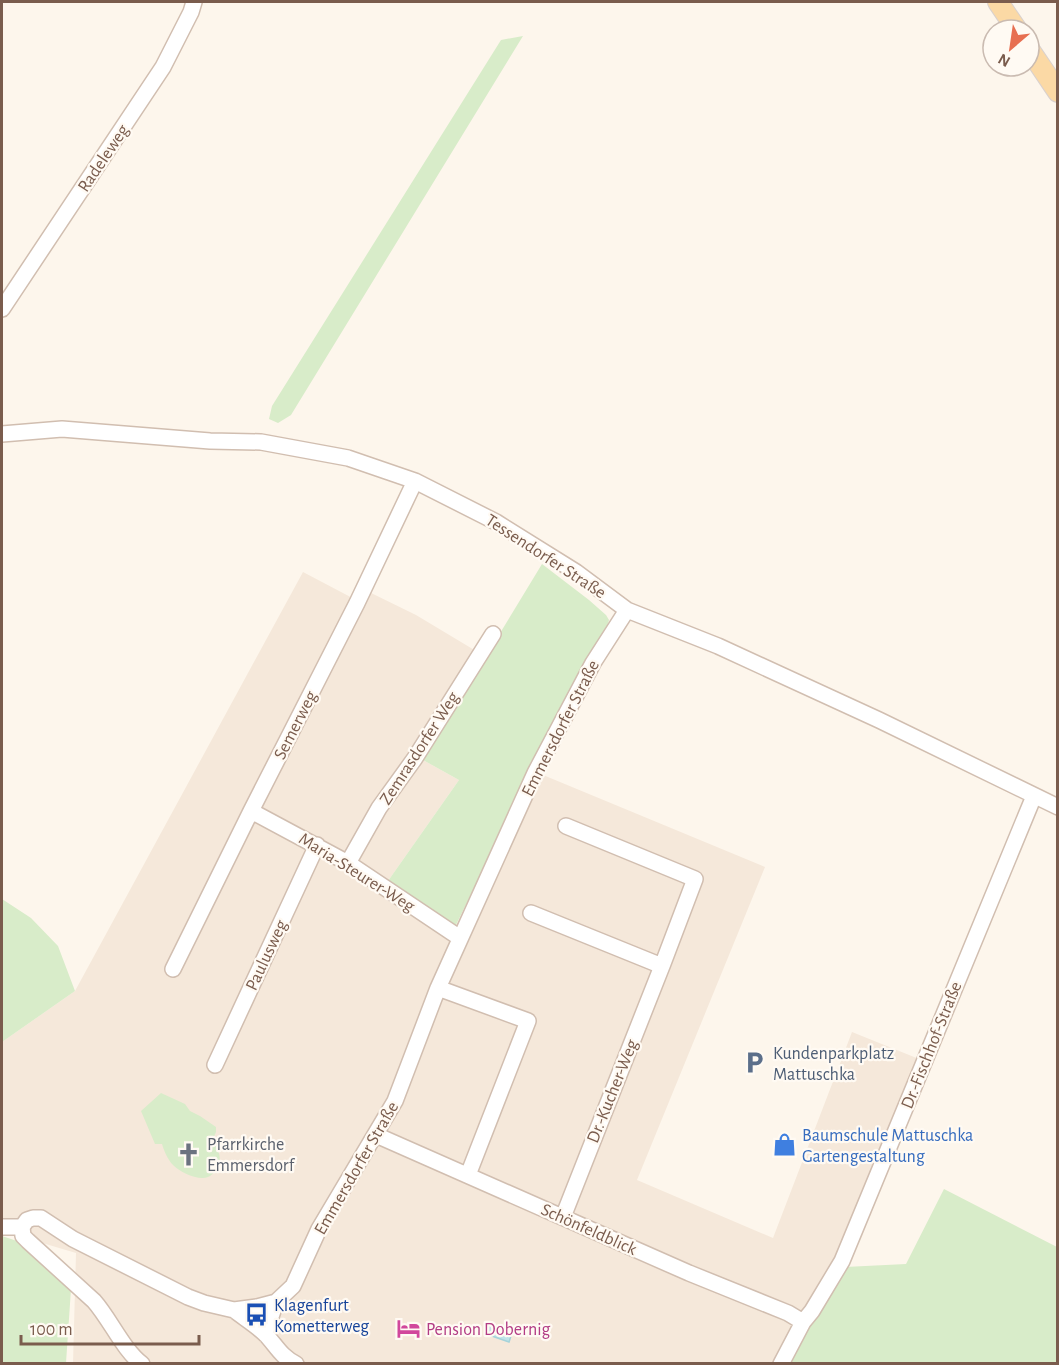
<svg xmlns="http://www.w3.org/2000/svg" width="1059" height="1365" viewBox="0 0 1059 1365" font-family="'Alegreya Sans',sans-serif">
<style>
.residential{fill:#f5e8da}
.green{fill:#d8ecc9}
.water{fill:#bfe3e8;stroke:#a5d3da;stroke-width:1.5}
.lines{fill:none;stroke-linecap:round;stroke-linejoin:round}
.minor-casing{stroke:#d1beb0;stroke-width:18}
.major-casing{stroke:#dad1cd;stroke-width:22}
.minor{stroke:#fff;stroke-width:15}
.major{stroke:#fbd9a5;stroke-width:20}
.labels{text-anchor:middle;stroke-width:4.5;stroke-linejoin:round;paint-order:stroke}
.street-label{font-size:18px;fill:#7a5c4d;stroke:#fffaf3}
.service-label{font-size:18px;fill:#4e5e75;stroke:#fffaf3;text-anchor:start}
.shop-label{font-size:18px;fill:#366cbe;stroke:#fffaf3;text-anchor:start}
.worship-label{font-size:18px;fill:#5b616d;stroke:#fffaf3;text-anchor:start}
.transit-label{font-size:18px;fill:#164399;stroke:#fffaf3;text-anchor:start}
.hotel-label{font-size:18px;fill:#b23c85;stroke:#fffaf3;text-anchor:start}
</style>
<rect width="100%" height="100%" fill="#fdf6ec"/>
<path class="residential" d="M 303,572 L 360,602 L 367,591 L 416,615 L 486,657 L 423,760 L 459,780 L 388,881 L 456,926 L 531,770 L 765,867 L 637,1180 L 773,1238 L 852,1032 L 924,1061 L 845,1267 L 774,1363 L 73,1364 L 76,1253 L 2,1231 L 2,1042 L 75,991 Z"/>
<path class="green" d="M 523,36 L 291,415 L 278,423 L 269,419 L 272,406 L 501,40 Z
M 542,564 L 589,600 L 606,615 L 609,620 L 606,630 L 531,770 L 455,927 L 388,881 L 459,780 L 423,760 Z
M 2,899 L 31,918 L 58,946 L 75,991 L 2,1042 Z
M 161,1093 L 185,1104 L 190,1111 L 200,1116 L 216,1127 L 216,1132 L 212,1141 C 220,1151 223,1160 215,1171 C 213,1173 211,1176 208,1177 C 198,1181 180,1172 173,1165 C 168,1160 164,1151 162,1144 L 155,1144 L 141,1111 Z
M 944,1189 L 1057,1247 L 1057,1363 L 789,1364 L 807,1326 L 845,1267 L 906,1264 Z
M 2,1236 L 20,1242 L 71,1289 L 66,1363 L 2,1363 Z"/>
<path class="water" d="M 489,1324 L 512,1333 L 509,1342 L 486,1334 Z"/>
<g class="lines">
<defs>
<path id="minor" d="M 2,309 L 163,67 L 191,12 L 194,2
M 2,434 L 62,429 L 210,441 L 261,442 L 348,458 L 415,481 L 496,522 L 576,572 L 627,610 L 718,646 L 879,720 L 1058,807
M 251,811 L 348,863 L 460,938
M 566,826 L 695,879 L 662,966
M 348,863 L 379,808 L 415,758 L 493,634
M 531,913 L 662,966 L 563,1217
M 173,969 L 251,811 L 357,603 L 415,481
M 438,988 L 528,1021 L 468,1175
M 215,1065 L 317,845
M 376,1135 L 689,1273 L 788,1313 L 803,1322
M 2,1227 L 22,1227
M 234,1310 C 244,1318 256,1325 265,1334 C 276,1345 280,1356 296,1364
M 265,1334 L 276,1302
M 142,1364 C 124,1351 110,1319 94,1301 L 28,1241 L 23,1236 L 22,1227 L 27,1220 L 33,1218 L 41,1218 L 73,1239 L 188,1297 L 204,1303 L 234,1310 L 257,1307 L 276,1302 L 293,1286 L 319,1229 L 395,1101 L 438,988 L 535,773 L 593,663 L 627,610
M 781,1364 L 803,1322 L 812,1311 L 842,1261 L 1034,796"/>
<path id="major" d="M 998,2 L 1017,30
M 1029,49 L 1058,92"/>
</defs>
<use href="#minor" class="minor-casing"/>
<use href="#major" class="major-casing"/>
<use href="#minor" class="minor"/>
<use href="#major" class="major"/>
</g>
<defs>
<symbol id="parking-bare" viewBox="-9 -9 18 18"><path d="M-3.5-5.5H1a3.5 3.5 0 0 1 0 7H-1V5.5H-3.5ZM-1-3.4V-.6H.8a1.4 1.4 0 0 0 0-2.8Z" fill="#5c6f8a" stroke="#fffaf3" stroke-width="2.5" paint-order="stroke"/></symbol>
<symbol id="shop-bare" viewBox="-9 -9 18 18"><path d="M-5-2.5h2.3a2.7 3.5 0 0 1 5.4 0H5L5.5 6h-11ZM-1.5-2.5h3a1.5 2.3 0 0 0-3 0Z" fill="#3f7fe0" stroke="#fffaf3" stroke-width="2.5" paint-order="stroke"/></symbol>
<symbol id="church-bare" viewBox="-9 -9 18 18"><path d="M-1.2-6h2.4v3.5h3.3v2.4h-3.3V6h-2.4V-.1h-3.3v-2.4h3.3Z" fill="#6b7280" stroke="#fffaf3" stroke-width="2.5" paint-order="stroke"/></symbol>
<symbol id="bus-bare" viewBox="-9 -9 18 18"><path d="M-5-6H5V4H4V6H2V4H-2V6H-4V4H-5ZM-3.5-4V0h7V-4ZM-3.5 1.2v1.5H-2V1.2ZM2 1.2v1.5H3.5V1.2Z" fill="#1a4fb4" stroke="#fffaf3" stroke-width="2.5" paint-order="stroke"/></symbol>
<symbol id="hotel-bare" viewBox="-9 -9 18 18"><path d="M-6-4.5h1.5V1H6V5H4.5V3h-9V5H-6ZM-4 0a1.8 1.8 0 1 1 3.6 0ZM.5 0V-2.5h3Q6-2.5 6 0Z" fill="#d1479c" stroke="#fffaf3" stroke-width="2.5" paint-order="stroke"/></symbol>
</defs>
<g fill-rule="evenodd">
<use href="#parking-bare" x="738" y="1046" width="33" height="33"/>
<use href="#shop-bare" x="768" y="1128" width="33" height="33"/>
<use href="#church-bare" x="172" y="1138" width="33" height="33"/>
<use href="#bus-bare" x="240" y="1298" width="33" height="33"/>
<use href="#hotel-bare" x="392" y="1312" width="33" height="33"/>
</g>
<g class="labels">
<g class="street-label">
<text transform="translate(103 158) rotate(-56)" y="6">Radeleweg</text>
<text transform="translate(546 556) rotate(33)" y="6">Tessendorfer Straße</text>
<text transform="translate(295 725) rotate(-63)" y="6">Semerweg</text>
<text transform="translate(560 728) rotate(-63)" y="6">Emmersdorfer Straße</text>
<text transform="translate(419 748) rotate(-57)" y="6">Zemrasdorfer Weg</text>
<text transform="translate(357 872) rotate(32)" y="6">Maria-Steurer-Weg</text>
<text transform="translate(266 955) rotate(-65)" y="6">Paulusweg</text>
<text transform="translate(931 1045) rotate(-68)" y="6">Dr.-Fischhof-Straße</text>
<text transform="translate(612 1091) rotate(-68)" y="6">Dr.-Kucher-Weg</text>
<text transform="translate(356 1168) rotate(-60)" y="6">Emmersdorfer Straße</text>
<text transform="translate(589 1229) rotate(24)" y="6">Schönfeldblick</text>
</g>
<g class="service-label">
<text x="773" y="1059">Kundenparkplatz<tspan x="773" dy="21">Mattuschka</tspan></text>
</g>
<g class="shop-label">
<text x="802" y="1141">Baumschule Mattuschka<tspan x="802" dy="21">Gartengestaltung</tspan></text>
</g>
<g class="worship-label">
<text x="207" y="1150">Pfarrkirche<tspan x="207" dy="21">Emmersdorf</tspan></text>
</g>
<g class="transit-label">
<text x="274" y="1311">Klagenfurt<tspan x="274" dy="21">Kometterweg</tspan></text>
</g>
<g class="hotel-label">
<text x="426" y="1335">Pension Dobernig</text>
</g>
</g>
<rect width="1059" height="1365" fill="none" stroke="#7a5c4d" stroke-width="6"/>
<g transform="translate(1011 48) rotate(209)"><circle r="28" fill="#fffaf3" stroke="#cabbb1" stroke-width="1.5"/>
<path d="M0-4.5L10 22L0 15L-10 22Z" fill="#e76f51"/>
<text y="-9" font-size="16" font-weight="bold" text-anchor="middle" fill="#7a5c4d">N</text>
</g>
<path d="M21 1335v9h178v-9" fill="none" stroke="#7a5c4d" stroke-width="3"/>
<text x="30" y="1335" font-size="18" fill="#7a5c4d" stroke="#fffaf3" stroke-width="4.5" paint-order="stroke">100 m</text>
</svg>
